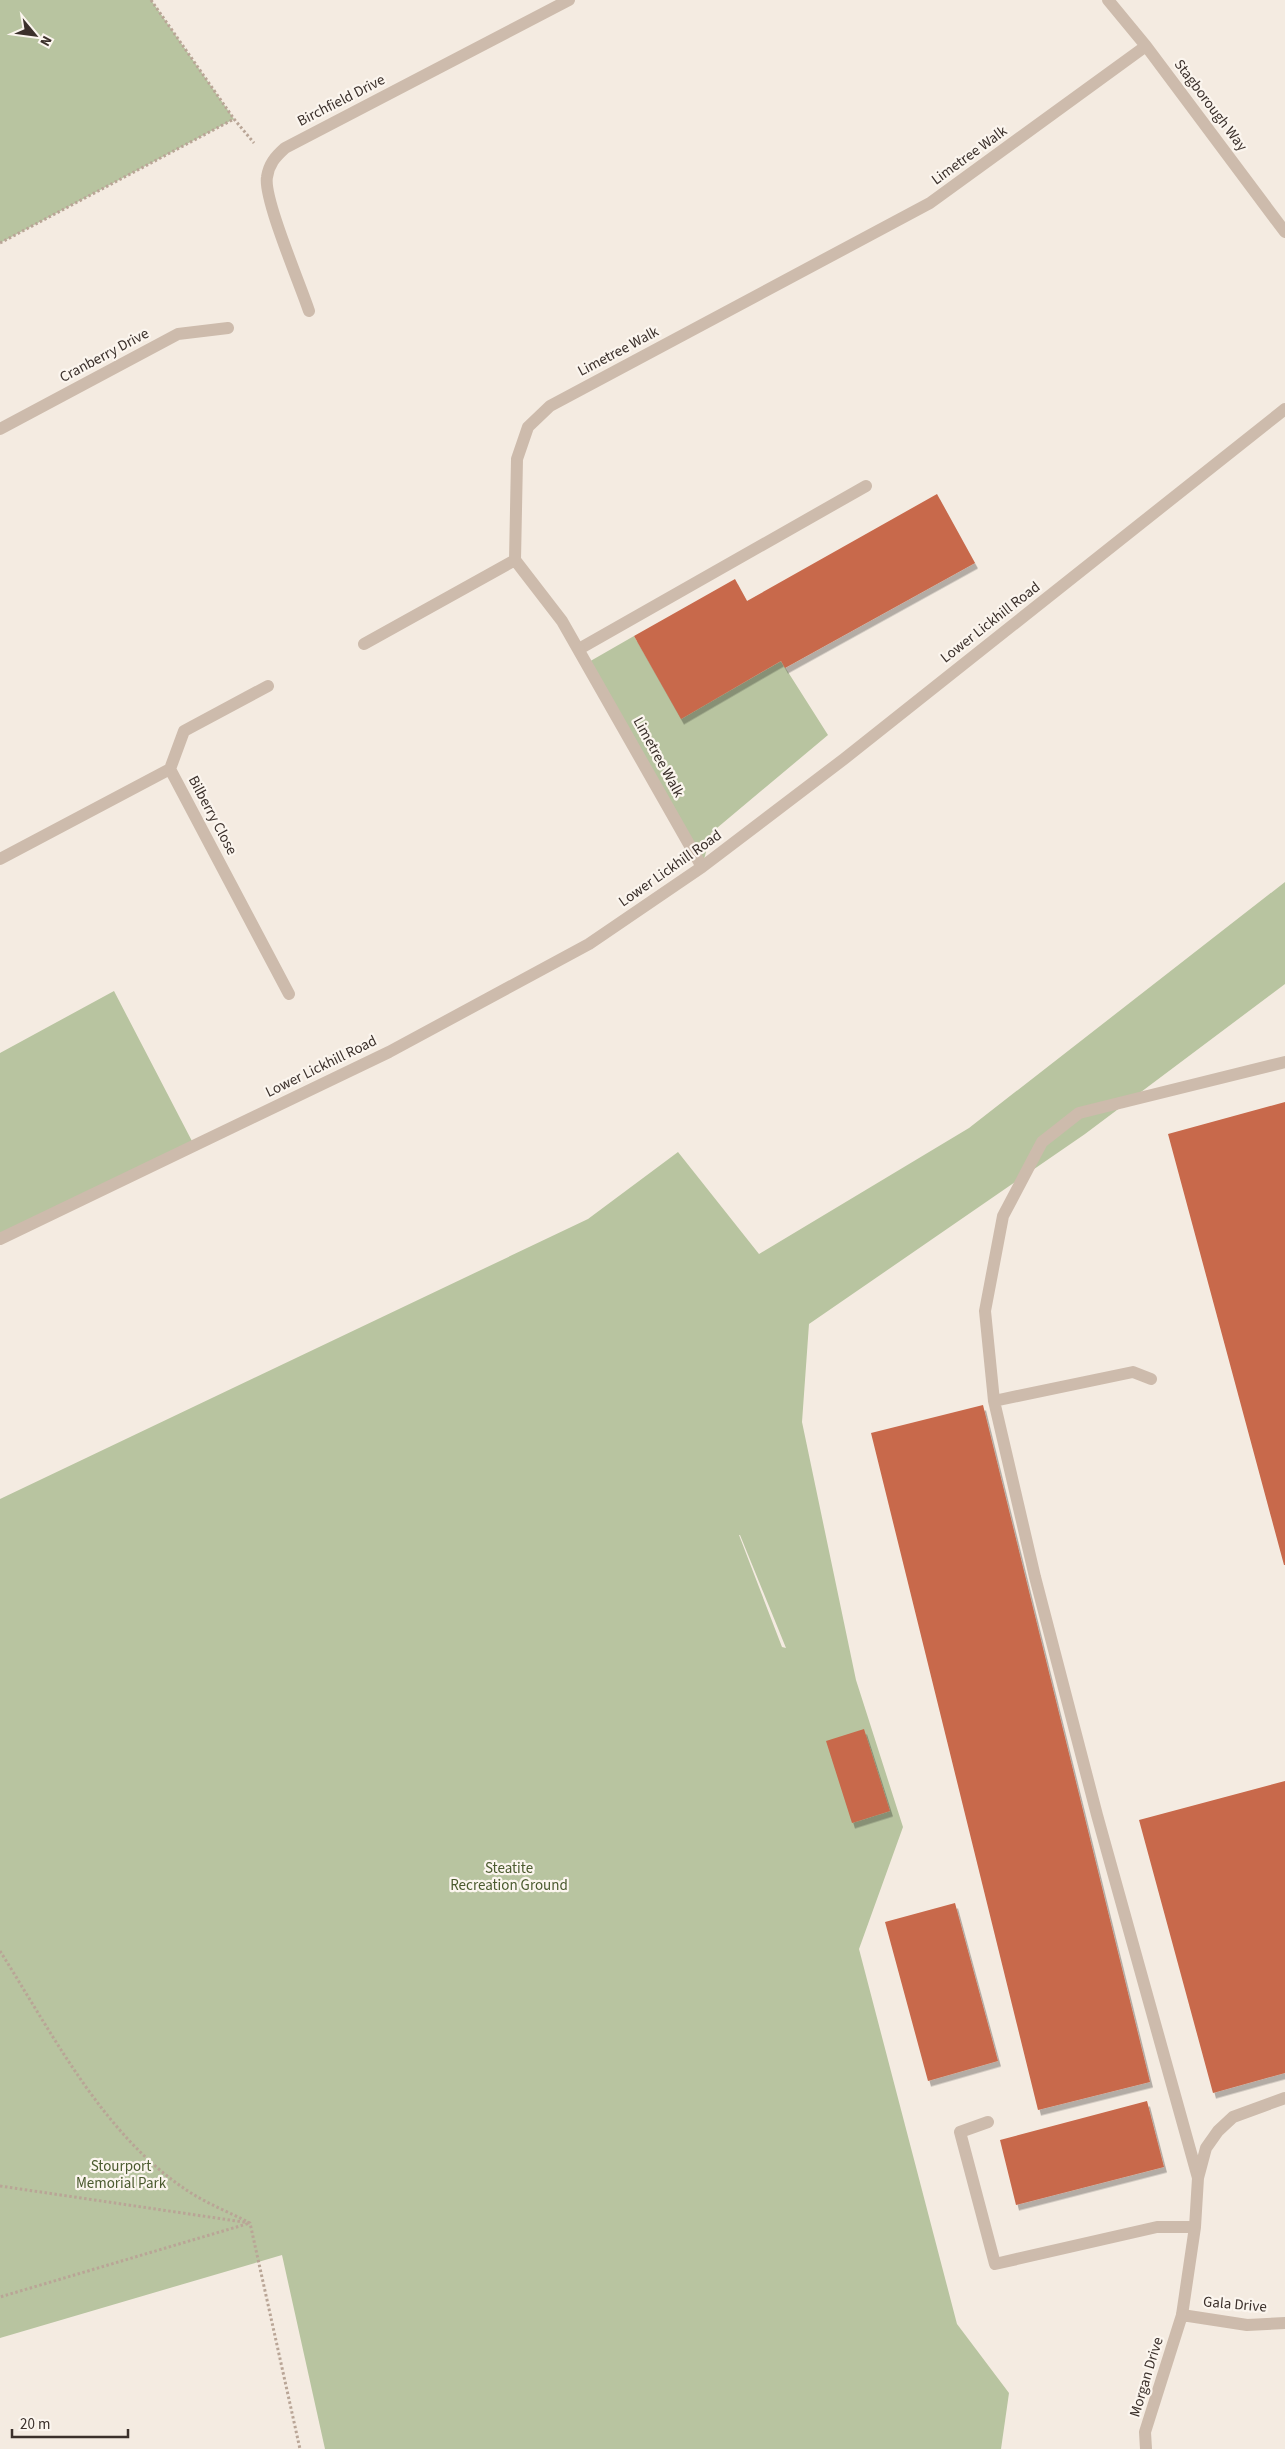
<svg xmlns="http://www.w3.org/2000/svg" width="1285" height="2449" viewBox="0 0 1285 2449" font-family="'Source Sans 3',sans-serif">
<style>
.green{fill:#b8c4a0;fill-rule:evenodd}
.building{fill:#c8694b;filter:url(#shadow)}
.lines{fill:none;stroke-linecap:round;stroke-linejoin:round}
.path{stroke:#b9a596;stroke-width:3;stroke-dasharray:2.5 2.5;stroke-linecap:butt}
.service{stroke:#cdbbac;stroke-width:12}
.minor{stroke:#cdbbac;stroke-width:12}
.labels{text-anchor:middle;stroke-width:4.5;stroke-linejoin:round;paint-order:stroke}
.street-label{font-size:15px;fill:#3b302b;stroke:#fbf5ee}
.park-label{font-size:15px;fill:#4a5a2e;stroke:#fbf5ee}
</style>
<defs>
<filter id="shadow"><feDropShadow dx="3" dy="5.5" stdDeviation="0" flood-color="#0004"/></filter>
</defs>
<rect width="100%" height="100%" fill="#f4ebe1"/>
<path class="green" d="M 0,0 L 151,0 L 234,119 L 0,243 Z
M 634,636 L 681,718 L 781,661 L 828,735 L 711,833 L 702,867 L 587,663 Z
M 1285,882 L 1285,984 L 1085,1134 L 809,1324 L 802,1422 L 856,1680 L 903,1827 L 859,1949 L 957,2324 L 1009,2393 L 1001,2449 L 325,2449 L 282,2255 L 0,2338 L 0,1499 L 588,1219 L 678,1152 L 759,1254 L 969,1128 ZM 739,1535 L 740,1535 L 786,1648 L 782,1647 Z
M 114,991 L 194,1145 L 0,1239 L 0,1053 Z"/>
<path class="building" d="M 937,494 L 975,563 L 785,668 L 781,661 L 681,719 L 634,636 L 735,579 L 747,601 Z
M 1285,1102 L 1285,1565 L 1284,1565 L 1168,1134 Z
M 983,1405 L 1150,2082 L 1038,2110 L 871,1433 Z
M 864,1729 L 890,1811 L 852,1823 L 826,1741 Z
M 1285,1781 L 1285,2073 L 1213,2093 L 1139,1820 Z
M 955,1903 L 998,2061 L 928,2081 L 885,1922 Z
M 1147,2101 L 1164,2167 L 1016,2205 L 1000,2140 Z"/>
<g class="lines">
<path class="path" d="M 151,0 L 234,119 L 254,143
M 0,243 L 234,119
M 0,1951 C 52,2033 103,2134 185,2189 C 205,2203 229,2212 250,2223 L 300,2449
M 0,2186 L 250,2223 L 0,2297"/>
<path class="service" d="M 579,649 L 866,486
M 994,1401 L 1133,1372 L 1151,1379
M 988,2122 L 960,2132 L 995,2264 L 1157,2227 L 1195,2227
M 1198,2178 L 1097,1815 L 1035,1577 L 994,1401 L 985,1311 L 1003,1216 L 1042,1142 L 1079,1113 L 1285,1062
M 1182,2315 L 1195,2227 L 1198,2178 L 1206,2148 L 1218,2131 L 1233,2117 L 1285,2098"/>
<path class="minor" d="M 1108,0 L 1146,46 L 1285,232
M 309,311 C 301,286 263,198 267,177 C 269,164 275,157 285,148 L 569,0
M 0,429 L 178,334 L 228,328
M 364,644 L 515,560
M 170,769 L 184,731 L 268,686
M 0,859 L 170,769 L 289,994
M 702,867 L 562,621 L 515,560 L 517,459 L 528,427 L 550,406 L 930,203 L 1146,46
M 0,1239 L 389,1052 L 589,944 L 702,867 L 844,759 L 1285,409
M 1146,2449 L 1145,2432 L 1182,2315 L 1247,2325 L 1285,2323"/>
</g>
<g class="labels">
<g class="street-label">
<text transform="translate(341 100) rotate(-27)" y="5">Birchfield Drive</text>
<text transform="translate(1211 105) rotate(53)" y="5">Stagborough Way</text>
<text transform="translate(969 155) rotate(-36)" y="5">Limetree Walk</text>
<text transform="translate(618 351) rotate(-28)" y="5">Limetree Walk</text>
<text transform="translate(104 355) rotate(-28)" y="5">Cranberry Drive</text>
<text transform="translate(990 622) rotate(-38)" y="5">Lower Lickhill Road</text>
<text transform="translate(659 757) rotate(61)" y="5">Limetree Walk</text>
<text transform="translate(213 815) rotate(62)" y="5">Bilberry Close</text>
<text transform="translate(670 868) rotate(-35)" y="5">Lower Lickhill Road</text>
<text transform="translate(321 1066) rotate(-26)" y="5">Lower Lickhill Road</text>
<text transform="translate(1235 2304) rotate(5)" y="5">Gala Drive</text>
<text transform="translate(1146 2377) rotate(-73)" y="5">Morgan Drive</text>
</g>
<g class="park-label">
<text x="509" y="1873">Steatite<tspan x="509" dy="17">Recreation Ground</tspan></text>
<text x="121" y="2171">Stourport<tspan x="121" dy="17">Memorial Park</tspan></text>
</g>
</g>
<g transform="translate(35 35) rotate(119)" stroke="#fbf5ee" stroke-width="4" paint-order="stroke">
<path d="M0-4L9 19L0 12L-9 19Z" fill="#3b302b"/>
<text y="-8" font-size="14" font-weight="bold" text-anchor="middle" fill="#3b302b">N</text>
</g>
<path d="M12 2429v8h116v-8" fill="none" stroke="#3b302b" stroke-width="2.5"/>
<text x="20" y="2429" font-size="15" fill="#3b302b" stroke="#fbf5ee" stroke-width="4" paint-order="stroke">20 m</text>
</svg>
